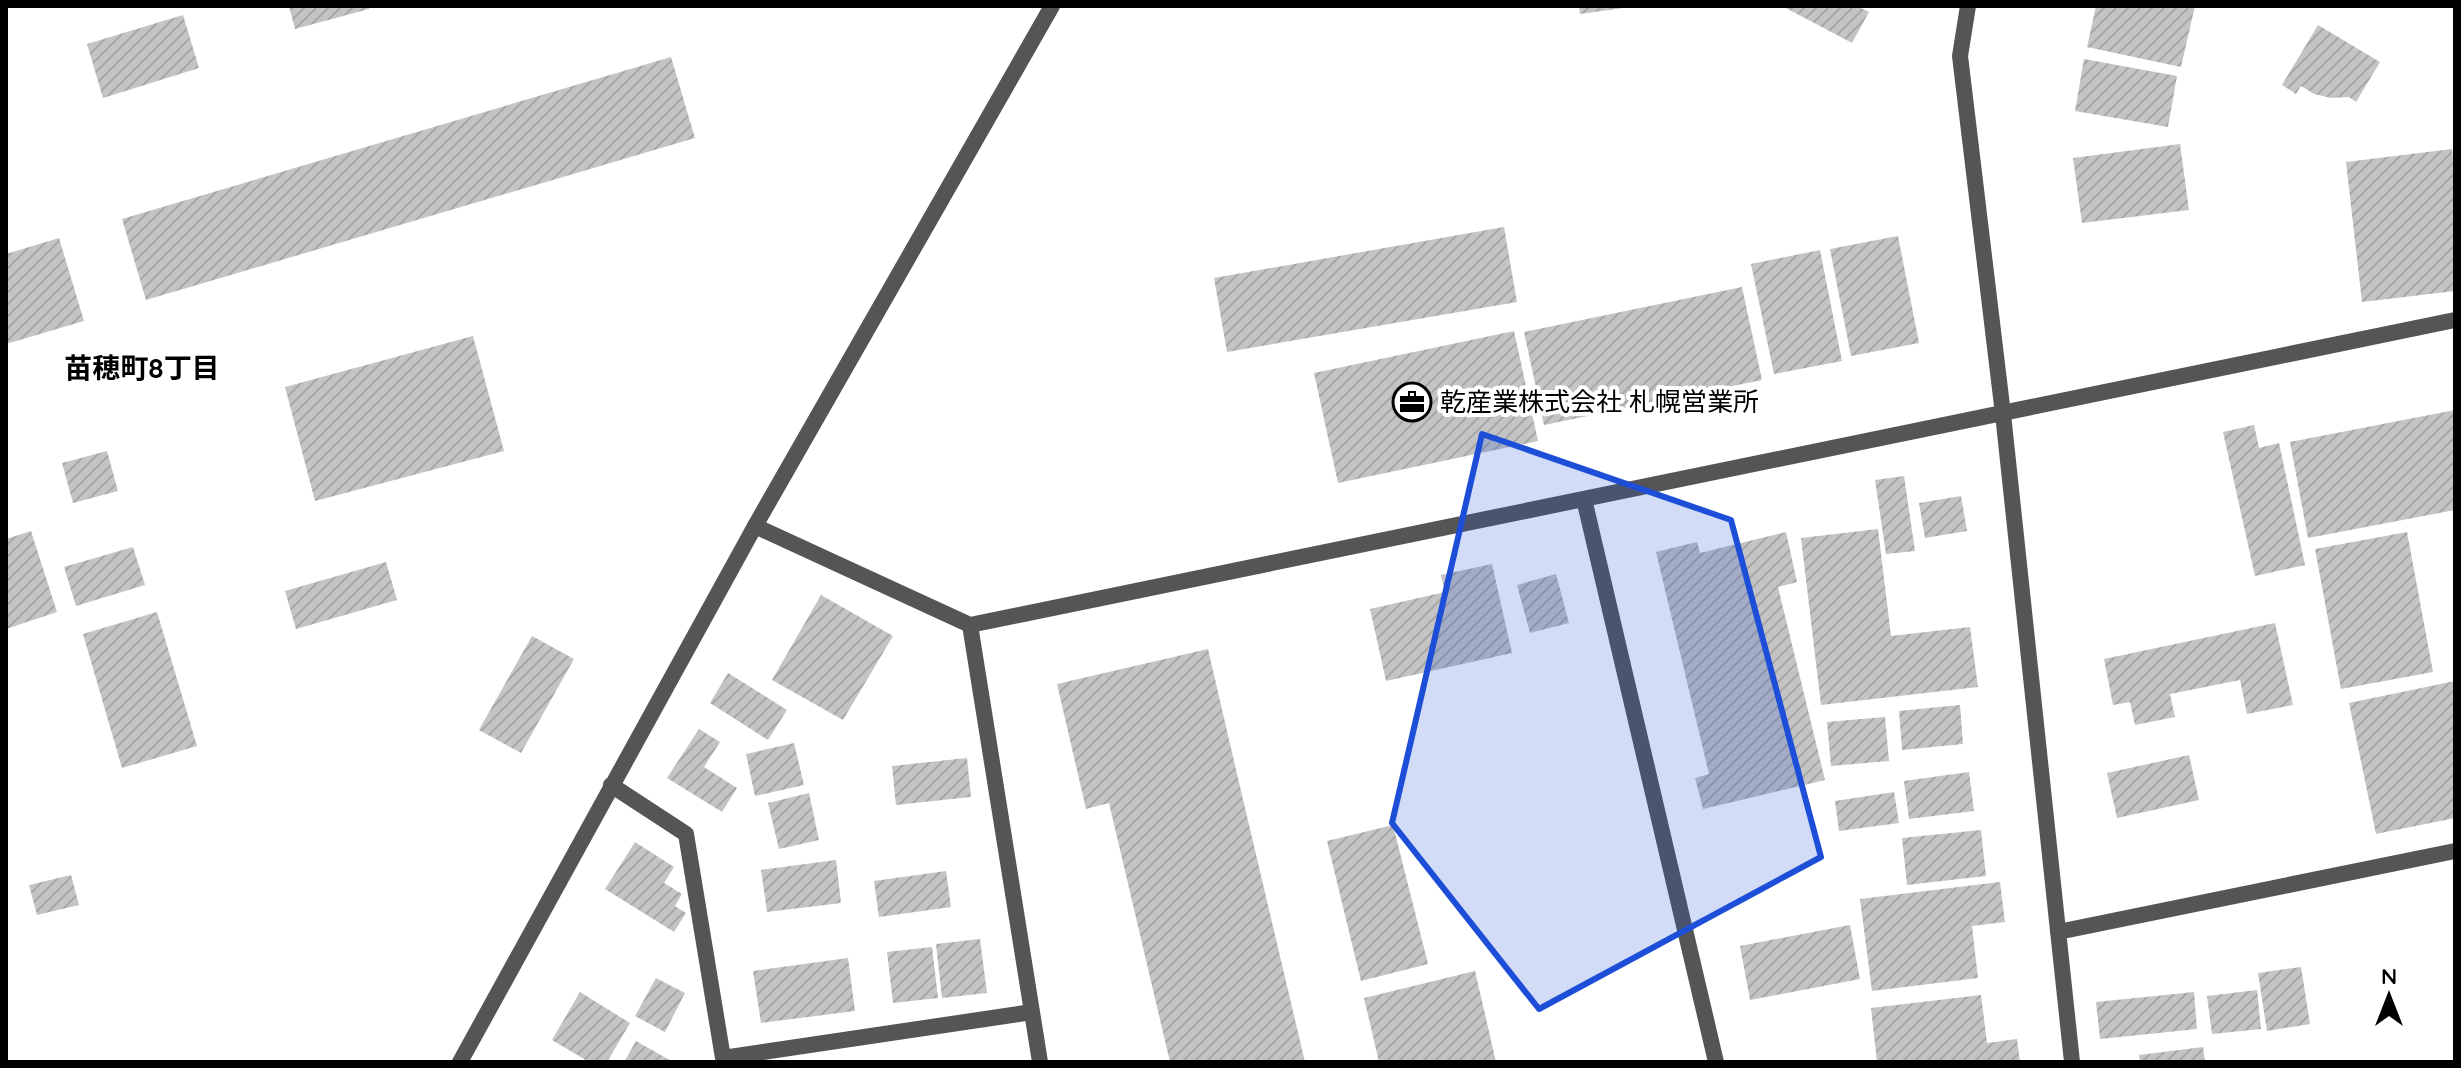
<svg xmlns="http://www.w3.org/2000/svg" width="2461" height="1068" viewBox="0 0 2461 1068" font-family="Quicksand,'Noto Sans JP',sans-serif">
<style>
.building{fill:url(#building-hatch)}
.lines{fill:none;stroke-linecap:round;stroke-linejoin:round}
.minor{stroke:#555;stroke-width:16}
.tertiary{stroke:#555;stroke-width:16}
.marked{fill:#1d4ed8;fill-opacity:0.2;stroke:#1d4ed8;stroke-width:6;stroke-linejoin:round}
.labels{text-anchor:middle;stroke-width:8;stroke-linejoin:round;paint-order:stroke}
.poi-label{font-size:26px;fill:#000;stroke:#fff;text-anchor:start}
.neighbourhood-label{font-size:28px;font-weight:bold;fill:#000;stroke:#fff}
</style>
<defs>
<pattern id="building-hatch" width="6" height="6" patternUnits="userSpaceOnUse" patternTransform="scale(2)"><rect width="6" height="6" fill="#c4c4c4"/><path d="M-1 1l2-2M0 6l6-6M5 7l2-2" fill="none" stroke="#a7a7a7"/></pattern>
</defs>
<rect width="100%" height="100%" fill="#fff"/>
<path class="building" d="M 289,6 L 369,6 L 369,9 L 295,29 Z
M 1579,6 L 1623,6 L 1623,8 L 1580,14 Z
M 1782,6 L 1857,6 L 1869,12 L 1852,43 Z
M 2096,6 L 2195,6 L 2181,67 L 2087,47 Z
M 183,15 L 199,68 L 103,98 L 87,44 Z
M 2318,25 L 2380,62 L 2356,102 L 2349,97 L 2331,98 L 2314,94 L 2301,86 L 2296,94 L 2282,85 Z
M 671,57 L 695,138 L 146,300 L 122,219 Z
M 2084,59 L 2177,76 L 2168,127 L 2075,111 Z
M 2180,144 L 2189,210 L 2082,223 L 2073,158 Z
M 2452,149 L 2455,175 L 2455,291 L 2362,302 L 2346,162 Z
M 1504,227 L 1517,302 L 1227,352 L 1214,278 Z
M 1898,236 L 1919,343 L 1851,356 L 1830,249 Z
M 59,238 L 84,321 L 6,344 L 6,254 Z
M 1820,250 L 1842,361 L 1774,374 L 1751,264 Z
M 1742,287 L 1762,380 L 1544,425 L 1524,332 Z
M 1514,331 L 1538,441 L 1338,483 L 1314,373 Z
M 473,336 L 504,451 L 315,501 L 285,387 Z
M 2455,410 L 2455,510 L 2308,538 L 2290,442 Z
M 2254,425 L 2259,448 L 2279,443 L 2305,565 L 2255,576 L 2223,432 Z
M 107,451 L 118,491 L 73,503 L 62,463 Z
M 1904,476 L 1915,551 L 1886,554 L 1875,480 Z
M 1961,496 L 1967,531 L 1925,538 L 1919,503 Z
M 1878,529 L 1891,636 L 1970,627 L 1978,687 L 1821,705 L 1801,538 Z
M 31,531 L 57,612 L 6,629 L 6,539 Z
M 1786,532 L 1797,582 L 1778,587 L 1825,780 L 1703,809 L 1695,778 L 1709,774 L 1656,552 L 1697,542 L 1700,553 Z
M 2407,532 L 2433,672 L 2341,689 L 2315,549 Z
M 133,547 L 145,585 L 76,606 L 64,567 Z
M 386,562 L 397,600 L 296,629 L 285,591 Z
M 1492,564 L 1512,653 L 1386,681 L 1370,609 L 1445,592 L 1441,575 Z
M 1556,574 L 1569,623 L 1530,633 L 1517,585 Z
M 821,595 L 893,636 L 843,720 L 772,680 Z
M 157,612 L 197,746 L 122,768 L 83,634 Z
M 2275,623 L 2293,705 L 2247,714 L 2240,680 L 2170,694 L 2175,717 L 2135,725 L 2130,702 L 2113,705 L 2104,659 Z
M 532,636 L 574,659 L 521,753 L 479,730 Z
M 1208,649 L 1237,774 L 1305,1062 L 1170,1062 L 1109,803 L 1086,809 L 1057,684 Z
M 728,673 L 787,710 L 768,740 L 710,703 Z
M 2455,681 L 2455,818 L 2376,834 L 2349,703 Z
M 1960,705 L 1963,744 L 1902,750 L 1899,711 Z
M 1885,717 L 1889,761 L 1831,766 L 1827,722 Z
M 699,729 L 720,742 L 704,767 L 737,788 L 722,812 L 667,778 Z
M 794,743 L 804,785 L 755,796 L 746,754 Z
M 2189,755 L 2199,800 L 2117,818 L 2107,773 Z
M 967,758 L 971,797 L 896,805 L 892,766 Z
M 1969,772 L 1974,811 L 1909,819 L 1904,781 Z
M 1894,792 L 1899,823 L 1839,831 L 1835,801 Z
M 809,793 L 819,840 L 779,849 L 768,803 Z
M 1393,825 L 1428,964 L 1361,981 L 1327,841 Z
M 1981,830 L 1986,876 L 1907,885 L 1902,838 Z
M 635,842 L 674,867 L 664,883 L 682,894 L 675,906 L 686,913 L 674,932 L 605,889 Z
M 836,860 L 841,903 L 767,912 L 761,870 Z
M 946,871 L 951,907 L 879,917 L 874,881 Z
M 71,875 L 79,905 L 37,915 L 29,885 Z
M 2000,882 L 2005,922 L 1972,926 L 1978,978 L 1872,991 L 1860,899 Z
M 1850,925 L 1860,979 L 1750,1000 L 1740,946 Z
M 980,939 L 987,993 L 942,998 L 936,944 Z
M 932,947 L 938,998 L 893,1003 L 887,952 Z
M 848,958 L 855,1011 L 761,1023 L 753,971 Z
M 2301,967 L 2310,1024 L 2267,1031 L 2258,973 Z
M 1475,971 L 1496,1062 L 1379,1062 L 1364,998 Z
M 656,978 L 685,993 L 665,1032 L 635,1016 Z
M 2257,990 L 2261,1029 L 2212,1034 L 2207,996 Z
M 580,992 L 630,1023 L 607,1062 L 589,1062 L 552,1040 Z
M 2194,992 L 2197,1029 L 2100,1039 L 2096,1002 Z
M 1981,995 L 1987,1043 L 2017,1039 L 2020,1062 L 1877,1062 L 1871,1008 Z
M 636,1041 L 673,1062 L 624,1062 Z
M 2203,1047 L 2205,1062 L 2140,1062 L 2139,1055 Z"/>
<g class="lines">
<path class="minor" d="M 1968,6 L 1960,56 L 2003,414 L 2072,1062
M 1584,499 L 1716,1062
M 755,526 L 970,625 L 2455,320
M 970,625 L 1040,1062
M 611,785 L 686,834 L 723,1058 L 1032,1012
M 2058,932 L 2455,851"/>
<path class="tertiary" d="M 460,1062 L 755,526 L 1052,6"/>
</g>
<path class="marked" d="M 1482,434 L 1731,520 L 1821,857 L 1539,1009 L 1392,823 Z"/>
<defs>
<symbol id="office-ring" viewBox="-11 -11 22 22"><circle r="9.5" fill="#fff" stroke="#000" stroke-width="1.5"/><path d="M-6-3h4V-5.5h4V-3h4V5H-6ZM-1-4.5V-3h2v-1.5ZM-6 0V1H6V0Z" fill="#000"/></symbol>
</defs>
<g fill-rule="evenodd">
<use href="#office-ring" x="1390" y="380" width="44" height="44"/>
</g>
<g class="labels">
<g class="poi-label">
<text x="1440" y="411">乾産業株式会社 札幌営業所</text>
</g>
<g class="neighbourhood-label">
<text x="142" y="378">苗穂町8丁目</text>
</g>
</g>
<rect width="2461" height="1068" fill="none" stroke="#000000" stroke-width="16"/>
<g transform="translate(2389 996)" stroke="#ffffff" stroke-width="6" paint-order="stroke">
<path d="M0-6L14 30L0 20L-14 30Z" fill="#000000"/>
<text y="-12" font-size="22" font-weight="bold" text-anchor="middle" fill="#000000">N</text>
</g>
</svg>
